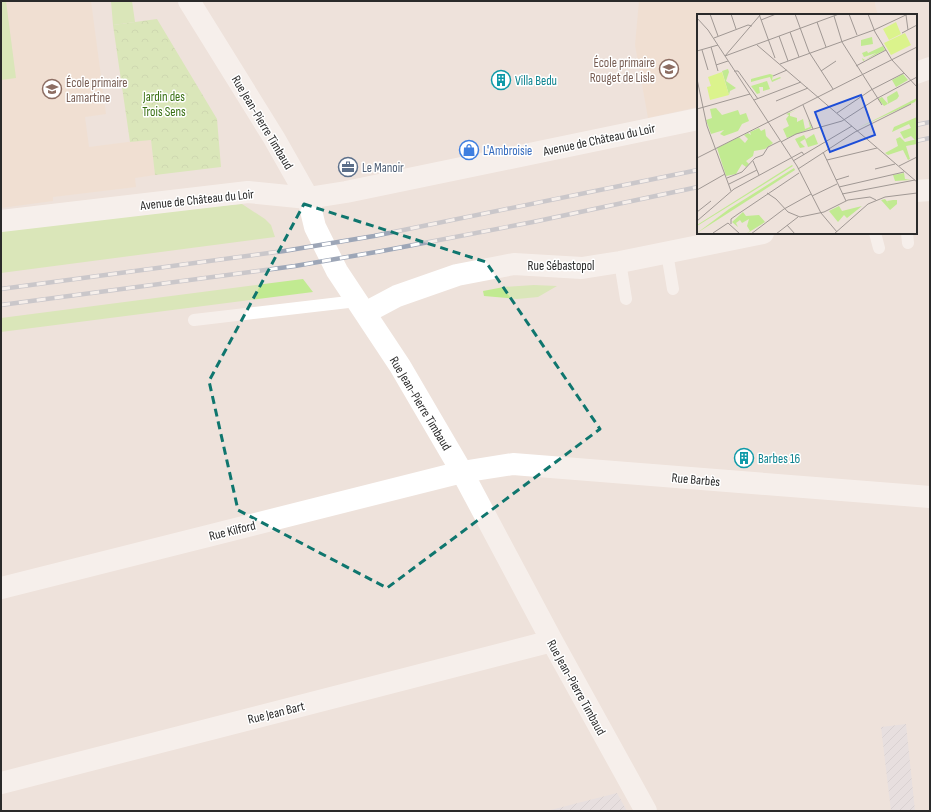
<svg xmlns="http://www.w3.org/2000/svg" width="931" height="812" viewBox="0 0 931 812" font-family="'Sofia Sans Condensed',sans-serif">
<style>
.industrial{fill:url(#industrial-furrows)}
.education{fill:#f1dcc8}
.grass{fill:#c1ea91}
.park{fill:url(#park-crowns)}
.lines{fill:none;stroke-linecap:round;stroke-linejoin:round}
.lane{stroke:#fff;stroke-width:12}
.street{stroke:#fff;stroke-width:22}
.rail-casing{stroke:#9da6b7;stroke-width:4.5}
.rail{stroke:#fff;stroke-width:3;stroke-dasharray:9;stroke-linecap:butt}
.marked{fill:none;stroke:#0f766e;stroke-width:3;stroke-dasharray:8 5;stroke-linejoin:round}
.labels{text-anchor:middle;stroke-width:3;stroke-linejoin:round;paint-order:stroke}
.education-label{font-size:13px;fill:#785e54;stroke:#fff;text-anchor:end}
.culture-label{font-size:13px;fill:#0d838f;stroke:#fff;text-anchor:start}
.park-label{font-size:13px;fill:#386f12;stroke:#fff}
.street-label{font-size:13px;fill:#2a2a2a;stroke:#fff}
.shop-label{font-size:13px;fill:#366cbe;stroke:#fff;text-anchor:start}
.service-label{font-size:13px;fill:#4e5e75;stroke:#fff;text-anchor:start}
.inset-road{fill:none;stroke:#a09894;stroke-width:1}
.view{fill:#1d4ed8;fill-opacity:0.15;stroke:#1d4ed8;stroke-width:2}
.inset-edge{fill:none;stroke:#2a2a2a;stroke-width:2}
</style>
<defs>
<pattern id="industrial-furrows" width="10" height="10" patternUnits="userSpaceOnUse"><rect width="10" height="10" fill="#dddce5"/><path d="M-1 1l2-2M0 10L10 0M9 11l2-2" fill="none" stroke="#bebdc5"/></pattern>
<pattern id="park-crowns" width="20" height="18" patternUnits="userSpaceOnUse"><rect width="20" height="18" fill="#c1ea91"/><path d="M2 6a3 3 0 1 1 6 0M12 15a3 3 0 1 1 6 0" fill="none" stroke="#a6c97d"/></pattern>
</defs>
<rect width="100%" height="100%" fill="#eee2db"/>
<path class="industrial" d="M 906,724 L 915,811 L 891,811 L 881,727 Z
M 617,793 L 627,811 L 547,811 L 570,805 Z"/>
<path class="education" d="M 1,1 L 91,1 L 106,114 L 85,117 L 89,147 L 151,139 L 155,175 L 135,178 L 136,187 L 53,197 L 53,201 L 1,208 Z
M 639,1 L 875,1 L 875,5 L 878,15 L 698,15 L 698,107 L 648,118 L 635,45 Z"/>
<path class="grass" d="M 1,1 L 6,1 L 16,78 L 1,80 Z
M 111,1 L 132,1 L 135,22 L 113,25 Z
M 242,204 L 265,219 L 271,225 L 275,237 L 1,273 L 1,230 L 157,211 Z
M 303,279 L 313,292 L 1,332 L 1,318 Z
M 534,285 L 557,286 L 538,297 L 517,299 L 484,296 L 483,291 L 504,287 Z"/>
<path class="park" d="M 157,19 L 217,119 L 221,167 L 155,175 L 151,140 L 130,142 L 113,25 Z"/>
<g class="lines">
<path class="lane" d="M 875,233 L 879,248
M 907,233 L 908,243
M 667,253 L 673,289
M 620,262 L 626,299
M 194,320 L 357,301"/>
<path class="street" d="M 189,1 L 274,138 L 308,198 L 315,227 L 337,271 L 400,366 L 462,472 L 552,641 L 646,811
M 916,73 L 930,68
M 916,191 L 930,190
M 1,221 L 248,192 L 308,198 L 346,192 L 698,119
M 365,313 L 397,296 L 457,275 L 514,264 L 582,268 L 620,262 L 763,233
M 1,588 L 462,472 L 513,464 L 930,497
M 1,783 L 552,641"/>
<defs>
<path id="rail" d="M 916,125 L 930,122
M 916,141 L 930,138
M 1,289 L 284,251 L 374,236 L 698,170
M 1,305 L 295,266 L 382,251 L 533,222 L 698,187"/>
</defs>
<use href="#rail" class="rail-casing"/>
<use href="#rail" class="rail"/>
</g>
<path d="M0 0H931V812H0ZM 304,204 L 486,262 L 600,429 L 387,588 L 238,510 L 209,381 Z" fill="#eee2db" fill-opacity=".55" fill-rule="evenodd"/>
<path class="marked" d="M 304,204 L 486,262 L 600,429 L 387,588 L 238,510 L 209,381 Z"/>
<defs>
<symbol id="school-ring" viewBox="-11 -11 22 22"><circle r="9.5" fill="#fff" stroke="#8d6e63" stroke-width="1.5"/><path d="M0-5L7-2L0 1L-7-2ZM-4 1L0 2.5L4 1V4Q0 6-4 4Z" fill="#8d6e63"/></symbol>
<symbol id="building-ring" viewBox="-11 -11 22 22"><circle r="9.5" fill="#fff" stroke="#0f9aa8" stroke-width="1.5"/><path d="M-4-6H4V6H1V3H-1V6H-4ZM-2.5-4.3h1.7v1.8h-1.7ZM.8-4.3h1.7v1.8H.8ZM-2.5-1h1.7V.8h-1.7ZM.8-1h1.7V.8H.8Z" fill="#0f9aa8"/></symbol>
<symbol id="shop-ring" viewBox="-11 -11 22 22"><circle r="9.5" fill="#fff" stroke="#3f7fe0" stroke-width="1.5"/><path d="M-5-2.5h2.3a2.7 3.5 0 0 1 5.4 0H5L5.5 6h-11ZM-1.5-2.5h3a1.5 2.3 0 0 0-3 0Z" fill="#3f7fe0"/></symbol>
<symbol id="office-ring" viewBox="-11 -11 22 22"><circle r="9.5" fill="#fff" stroke="#5c6f8a" stroke-width="1.5"/><path d="M-6-3h4V-5.5h4V-3h4V5H-6ZM-1-4.5V-3h2v-1.5ZM-6 0V1H6V0Z" fill="#5c6f8a"/></symbol>
</defs>
<g fill-rule="evenodd">
<use href="#school-ring" x="658" y="58" width="22" height="22"/>
<use href="#building-ring" x="490" y="69" width="22" height="22"/>
<use href="#school-ring" x="41" y="78" width="22" height="22"/>
<use href="#shop-ring" x="458" y="139" width="22" height="22"/>
<use href="#office-ring" x="337" y="156" width="22" height="22"/>
<use href="#building-ring" x="733" y="447" width="22" height="22"/>
</g>
<g class="labels">
<g class="education-label">
<text x="655" y="67">École primaire<tspan x="655" dy="15">Rouget de Lisle</tspan></text>
<text x="66" y="87" text-anchor="start">École primaire<tspan x="66" dy="15">Lamartine</tspan></text>
</g>
<g class="culture-label">
<text x="515" y="85">Villa Bedu</text>
<text x="758" y="463">Barbes 16</text>
</g>
<g class="park-label">
<text x="164" y="101">Jardin des<tspan x="164" dy="15">Trois Sens</tspan></text>
</g>
<g class="street-label">
<text transform="translate(263 122) rotate(59)" y="5">Rue Jean-Pierre Timbaud</text>
<text transform="translate(599 139) rotate(-12)" y="5">Avenue de Château du Loir</text>
<text transform="translate(197 199) rotate(-6)" y="5">Avenue de Château du Loir</text>
<text x="561" y="270">Rue Sébastopol</text>
<text transform="translate(421 403) rotate(59)" y="5">Rue Jean-Pierre Timbaud</text>
<text transform="translate(696 479) rotate(5)" y="5">Rue Barbès</text>
<text transform="translate(232 530) rotate(-14)" y="5">Rue Kilford</text>
<text transform="translate(577 687) rotate(61)" y="5">Rue Jean-Pierre Timbaud</text>
<text transform="translate(276 712) rotate(-14)" y="5">Rue Jean Bart</text>
</g>
<g class="shop-label">
<text x="483" y="155">L'Ambroisie</text>
</g>
<g class="service-label">
<text x="362" y="172">Le Manoir</text>
</g>
</g>
<g transform="translate(697 14)">
<rect width="220" height="220" fill="#eee2db"/>
<path d="M 175,23 L 176,30 L 164,32 L 164,26 ZM 186,32 L 188,36 L 166,47 L 165,44 L 168,46 L 179,39 L 167,43 L 165,39 L 170,37 L 171,39 ZM 31,55 L 32,58 L 29,67 L 39,74 L 33,77 L 32,81 L 25,57 ZM 73,60 L 76,61 L 75,66 L 83,63 L 84,64 L 75,68 L 73,63 L 54,68 L 54,65 ZM 206,60 L 211,66 L 199,73 L 195,66 ZM 70,67 L 73,75 L 66,77 L 66,73 L 62,73 L 63,79 L 60,80 L 54,72 ZM 200,77 L 202,82 L 200,85 L 187,92 L 181,85 L 185,83 L 191,90 L 190,83 ZM 220,84 L 218,88 L 161,114 L 185,102 ZM 19,94 L 25,101 L 41,96 L 43,101 L 49,99 L 52,107 L 45,110 L 41,117 L 27,122 L 23,120 L 27,116 L 14,120 L 9,106 L 15,104 L 13,95 ZM 99,96 L 93,99 L 93,102 L 100,104 L 100,108 L 106,105 L 108,115 L 113,113 L 111,105 L 115,114 L 90,124 L 86,115 L 92,112 L 89,105 L 92,101 L 89,100 ZM 220,103 L 220,125 L 218,126 L 214,122 L 207,125 L 203,118 L 214,114 L 212,110 L 195,118 L 197,113 ZM 62,114 L 64,117 L 68,115 L 69,122 L 76,129 L 68,135 L 57,137 L 56,142 L 49,147 L 52,150 L 49,153 L 45,150 L 39,160 L 29,162 L 20,134 L 42,123 L 48,129 L 51,125 L 47,121 L 51,119 L 54,121 L 53,118 ZM 117,120 L 121,130 L 111,133 L 108,125 L 103,128 L 108,133 L 103,134 L 98,125 L 107,121 L 109,125 ZM 95,151 L 96,152 L 0,212 L 0,211 ZM 97,154 L 98,156 L 0,219 L 32,195 ZM 207,159 L 208,165 L 214,166 L 198,167 L 196,161 ZM 188,185 L 192,190 L 190,187 L 196,186 L 200,186 L 200,190 L 193,196 L 184,186 ZM 46,198 L 49,202 L 62,201 L 68,208 L 49,220 L 53,217 L 50,212 L 52,205 L 45,209 L 43,206 L 39,209 L 41,213 L 35,208 Z" fill="#c1ea91"/>
<path d="M 203,123 L 208,128 L 220,125 L 220,130 L 209,132 L 213,145 L 211,146 L 206,136 L 191,141 L 188,139 L 201,132 L 199,125 ZM 142,192 L 145,197 L 165,192 L 150,204 L 147,201 L 141,208 L 132,197 Z" fill="#c1ea91"/>
<path d="M 199,8 L 204,20 L 192,26 L 186,15 ZM 208,19 L 214,31 L 194,41 L 187,29 ZM 25,58 L 32,81 L 13,86 L 10,73 L 14,72 L 11,63 Z" fill="#dbf38c"/>
<path class="inset-road" d="M 13,0 L 21,22M 34,0 L 39,15M 62,0 L 78,44M 98,0 L 112,38 L 136,75M 152,0 L 160,21M 171,0 L 178,18 L 195,46 L 220,73M 209,1 L 211,16M 137,2 L 145,28 L 185,91M 0,4 L 11,16 L 100,152 L 124,199M 64,6 L 79,0M 120,8 L 129,33M 93,18 L 102,43M 205,19 L 220,11M 82,22 L 91,47M 17,24 L 51,11 L 55,12M 60,31 L 220,168M 14,33 L 21,57M 5,36 L 11,56M 0,37 L 21,31M 28,42 L 142,0M 28,42 L 64,0M 83,50 L 177,16 L 211,0M 19,51 L 31,47M 159,52 L 189,36M 37,57 L 41,57 L 61,85M 124,57 L 139,47M 76,62 L 90,56M 0,65 L 10,112 L 34,177M 57,86 L 104,68M 79,87 L 111,74M 106,91 L 116,115M 0,95 L 53,80M 140,99 L 174,76 L 207,59M 84,128 L 99,120 L 145,107 L 179,85 L 220,63M 126,138 L 149,187M 0,144 L 220,33M 130,146 L 180,134M 56,147 L 62,161M 96,147 L 155,112M 202,152 L 220,143M 101,155 L 158,118 L 214,90M 178,155 L 198,150M 30,164 L 45,158 L 58,144 L 66,141 L 71,133 L 83,127M 139,166 L 152,162M 32,170 L 60,156M 142,173 L 207,158M 0,176 L 28,160M 70,179 L 79,185 L 91,198 L 103,203 L 127,198 L 151,186 L 173,183 L 179,186M 145,180 L 218,166M 115,182 L 140,170M 0,198 L 14,187M 124,199 L 140,218M 0,207 L 37,175 L 105,138 L 107,141M 34,210 L 34,205 L 41,200 L 102,159M 90,211 L 98,220M 16,219 L 31,209 L 43,220M 7,220 L 29,220M 54,220 L 87,195 L 114,180M 79,220 L 101,203M 137,220 L 171,190 L 188,183 L 220,179"/>
<path class="view" d="M 164,81 L 178,121 L 133,138 L 118,98 Z"/>
<rect width="220" height="220" class="inset-edge"/>
</g>
<rect width="931" height="812" fill="none" stroke="#2a2a2a" stroke-width="4"/>
</svg>
